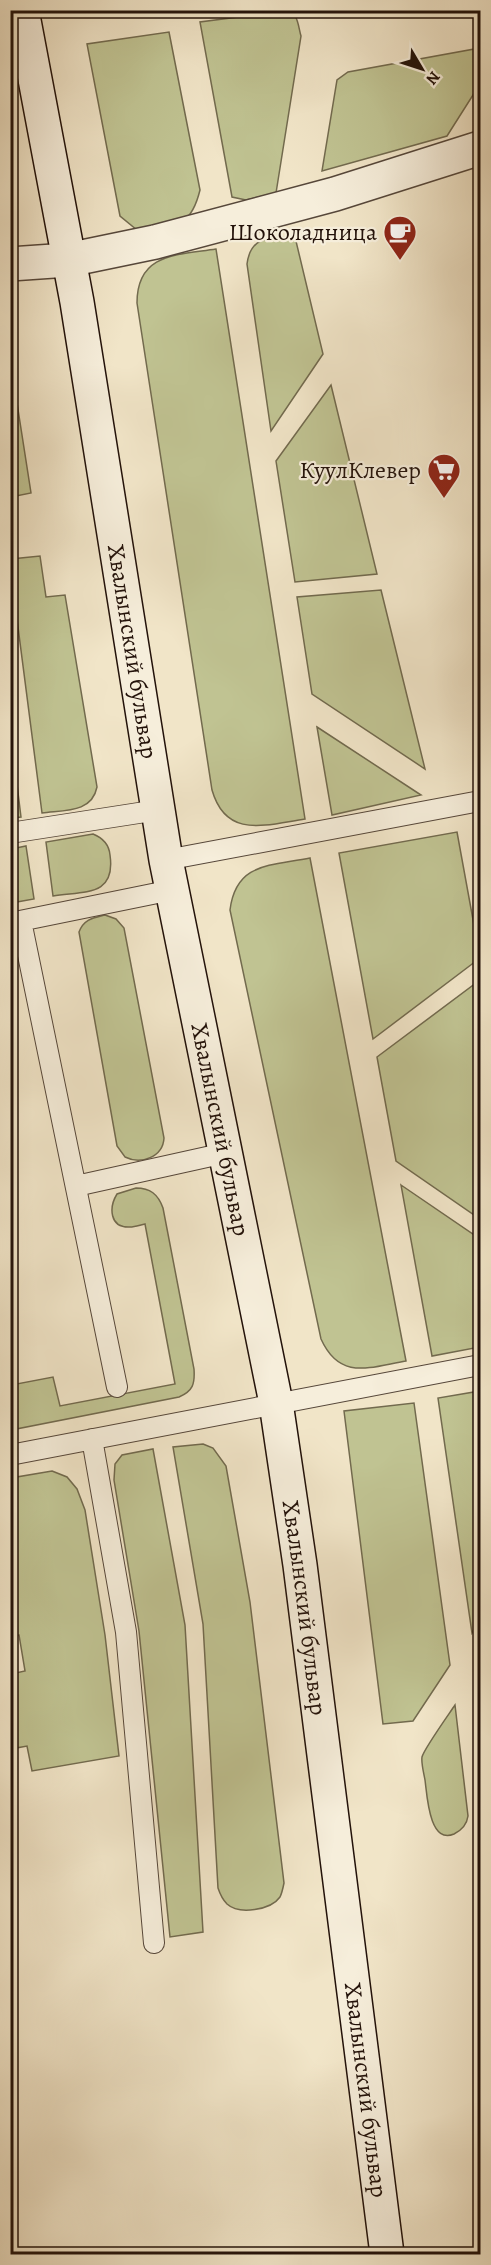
<svg xmlns="http://www.w3.org/2000/svg" width="491" height="2265" viewBox="0 0 491 2265" font-family="Alegreya,serif">
<style>
.green{fill:#c0c392;stroke:#726a4e;stroke-width:1.5}
.lines{fill:none;stroke-linecap:round;stroke-linejoin:round}
.lane-casing{stroke:#56473a;stroke-width:22}
.street-casing{stroke:#56473a;stroke-width:36}
.secondary-casing{stroke:#23120a;stroke-width:36}
.lane{stroke:#f6eedb;stroke-width:20}
.street{stroke:#f6eedb;stroke-width:33}
.secondary{stroke:#f6eedb;stroke-width:33}
.labels{text-anchor:middle;stroke-width:4.5;stroke-linejoin:round;paint-order:stroke}
.poi-label{font-size:24px;fill:#23120a;stroke:#f6eedb;text-anchor:end}
.street-label{font-size:24px;fill:#23120a;stroke:#f6eedb}
</style>
<rect width="100%" height="100%" fill="#f1e5c8"/>
<filter id="stains"><feTurbulence type="fractalNoise" baseFrequency=".00333" numOctaves="4"/><feColorMatrix values="0 0 0 0 .2 0 0 0 0 .09 0 0 0 0 .02 0 0 0 .5 -.17"/></filter>
<radialGradient id="worn" r=".72"><stop offset=".6" stop-color="#630" stop-opacity="0"/><stop offset="1" stop-color="#630" stop-opacity=".3"/></radialGradient>
<path class="green" d="M 285,11 C 298,10 298,26 301,36 L 276,193 L 246,200 L 232,197 L 200,22 Z
M 169,32 L 200,190 C 190,231 173,225 137,230 L 120,216 L 87,44 Z
M 480,48 L 480,84 L 447,136 L 322,171 L 337,80 L 348,72 Z
M 295,237 L 323,354 L 271,431 L 247,264 C 251,234 271,239 295,237 Z
M 216,249 L 305,819 C 265,825 226,839 212,790 L 137,303 C 137,253 177,255 216,249 Z
M 10,358 L 31,493 L 11,497 L 10,497 Z
M 331,385 L 377,574 L 295,582 L 276,461 Z
M 40,556 L 46,597 L 65,595 L 97,787 C 92,813 64,810 42,813 L 10,565 L 11,559 Z
M 381,590 L 425,769 L 312,694 L 297,597 Z
M 317,727 L 421,795 L 332,815 Z
M 11,736 L 21,817 L 11,818 L 10,818 Z
M 457,832 L 480,958 L 373,1039 L 339,853 Z
M 93,834 C 103,838 109,844 110,855 C 116,897 84,891 53,896 L 46,842 Z
M 26,846 L 34,899 L 11,903 L 11,849 Z
M 310,858 L 406,1361 C 370,1367 340,1381 321,1339 L 230,910 C 236,862 271,866 310,858 Z
M 105,915 L 116,919 L 124,928 L 164,1138 C 163,1157 141,1165 125,1157 L 117,1146 L 79,932 C 84,919 93,918 105,915 Z
M 480,980 L 480,1219 L 396,1161 L 377,1057 Z
M 401,1185 L 480,1239 L 480,1347 L 432,1356 Z
M 136,1188 C 150,1188 158,1194 163,1208 L 194,1369 C 195,1384 193,1391 179,1397 L 11,1430 L 11,1385 L 53,1377 L 60,1406 L 175,1384 L 145,1224 C 140,1225 135,1227 130,1227 C 109,1228 109,1207 117,1194 Z
M 480,1391 L 480,1620 L 472,1633 L 438,1398 Z
M 414,1403 L 450,1665 L 413,1721 L 383,1724 L 344,1411 Z
M 203,1444 L 213,1448 L 226,1466 L 250,1602 L 284,1883 C 283,1888 282,1893 280,1897 C 271,1910 239,1915 227,1904 C 222,1899 220,1894 218,1888 L 203,1624 L 173,1447 Z
M 153,1449 L 185,1625 L 203,1932 L 170,1937 L 139,1631 L 114,1480 L 115,1464 L 122,1455 Z
M 52,1471 L 67,1477 L 77,1489 L 85,1510 L 105,1635 L 119,1756 L 32,1771 L 27,1746 L 16,1748 L 11,1715 L 11,1674 L 25,1671 L 19,1635 L 11,1636 L 11,1478 Z
M 455,1705 L 468,1816 C 467,1824 462,1830 454,1834 C 429,1845 427,1794 425,1780 C 424,1774 421,1763 422,1757 C 424,1749 449,1714 455,1705 Z"/>
<g class="lines">
<defs>
<path id="lane" d="M 10,833 L 158,810
M 166,860 L 480,801
M 21,921 L 117,1387
M 10,923 L 172,890
M 76,1186 L 225,1153
M 92,1439 L 126,1632 L 154,1943
M 10,1455 L 480,1365"/>
<path id="street" d="M 10,264 L 68,260 L 155,242 L 335,194 L 480,148"/>
<g id="secondary">
<path id="s1" d="M 22,10 L 77,302 L 166,860 L 276,1403 L 300,1565 L 387,2254"/>
</g>
</defs>
<use href="#lane" class="lane-casing"/>
<use href="#street" class="street-casing"/>
<use href="#secondary" class="secondary-casing"/>
<use href="#lane" class="lane"/>
<use href="#street" class="street"/>
<use href="#secondary" class="secondary"/>
</g>
<defs>
<symbol id="cafe-pin" viewBox="-11 -11 22 30"><path d="M0 17L-7.5 6A9.5 9.5 0 1 1 7.5 6Z" fill="#8f2418" stroke="#f6eedb"/><path d="M-5.5-4.5H6V0H3Q3 3.5 0 3.5H-2.5Q-5.5 3.5-5.5 0ZM3-3.2v2h1.7v-2ZM-6 4.5H4V6H-6Z" fill="#fff"/></symbol>
<symbol id="supermarket-pin" viewBox="-11 -11 22 30"><path d="M0 17L-7.5 6A9.5 9.5 0 1 1 7.5 6Z" fill="#8f2418" stroke="#f6eedb"/><path d="M-6-5.5h2.5l.6 2H6L4.5 2H-2.5L-4.4-4H-6ZM-1.5 3.2a1.3 1.3 0 1 0 .1 0ZM3 3.2a1.3 1.3 0 1 0 .1 0Z" fill="#fff"/></symbol>
</defs>
<g fill-rule="evenodd">
<use href="#cafe-pin" x="381" y="213" width="38" height="52"/>
<use href="#supermarket-pin" x="425" y="451" width="38" height="52"/>
</g>
<g class="labels">
<g class="poi-label">
<text x="377" y="240">Шоколадница</text>
<text x="421" y="478">КуулКлевер</text>
</g>
<g class="street-label">
<text dy="8" stroke="none"><textPath href="#s1" startOffset="651">Хвалынский бульвар</textPath></text>
<text dy="8" stroke="none"><textPath href="#s1" startOffset="1137">Хвалынский бульвар</textPath></text>
<text dy="8" stroke="none"><textPath href="#s1" startOffset="1623">Хвалынский бульвар</textPath></text>
<text dy="8" stroke="none"><textPath href="#s1" startOffset="2109">Хвалынский бульвар</textPath></text>
</g>
</g>
<rect width="491" height="2265" fill="none" stroke="#f1e5c8" stroke-width="36"/>
<rect x="12" y="12" width="467" height="2241" fill="none" stroke="#23120a" stroke-width="3"/>
<rect x="18" y="18" width="455" height="2229" fill="none" stroke="#23120a" stroke-width="1.5"/>
<g transform="translate(422 69) rotate(129)" stroke="#f6eedb" stroke-width="4.5" paint-order="stroke">
<path d="M0-4.5L10 22L0 15L-10 22Z" fill="#23120a"/>
<text y="-9" font-size="16" font-weight="bold" text-anchor="middle" fill="#23120a">N</text>
</g>
<rect width="100%" height="100%" filter="url(#stains)"/>
<rect width="100%" height="100%" fill="url(#worn)"/>
</svg>
